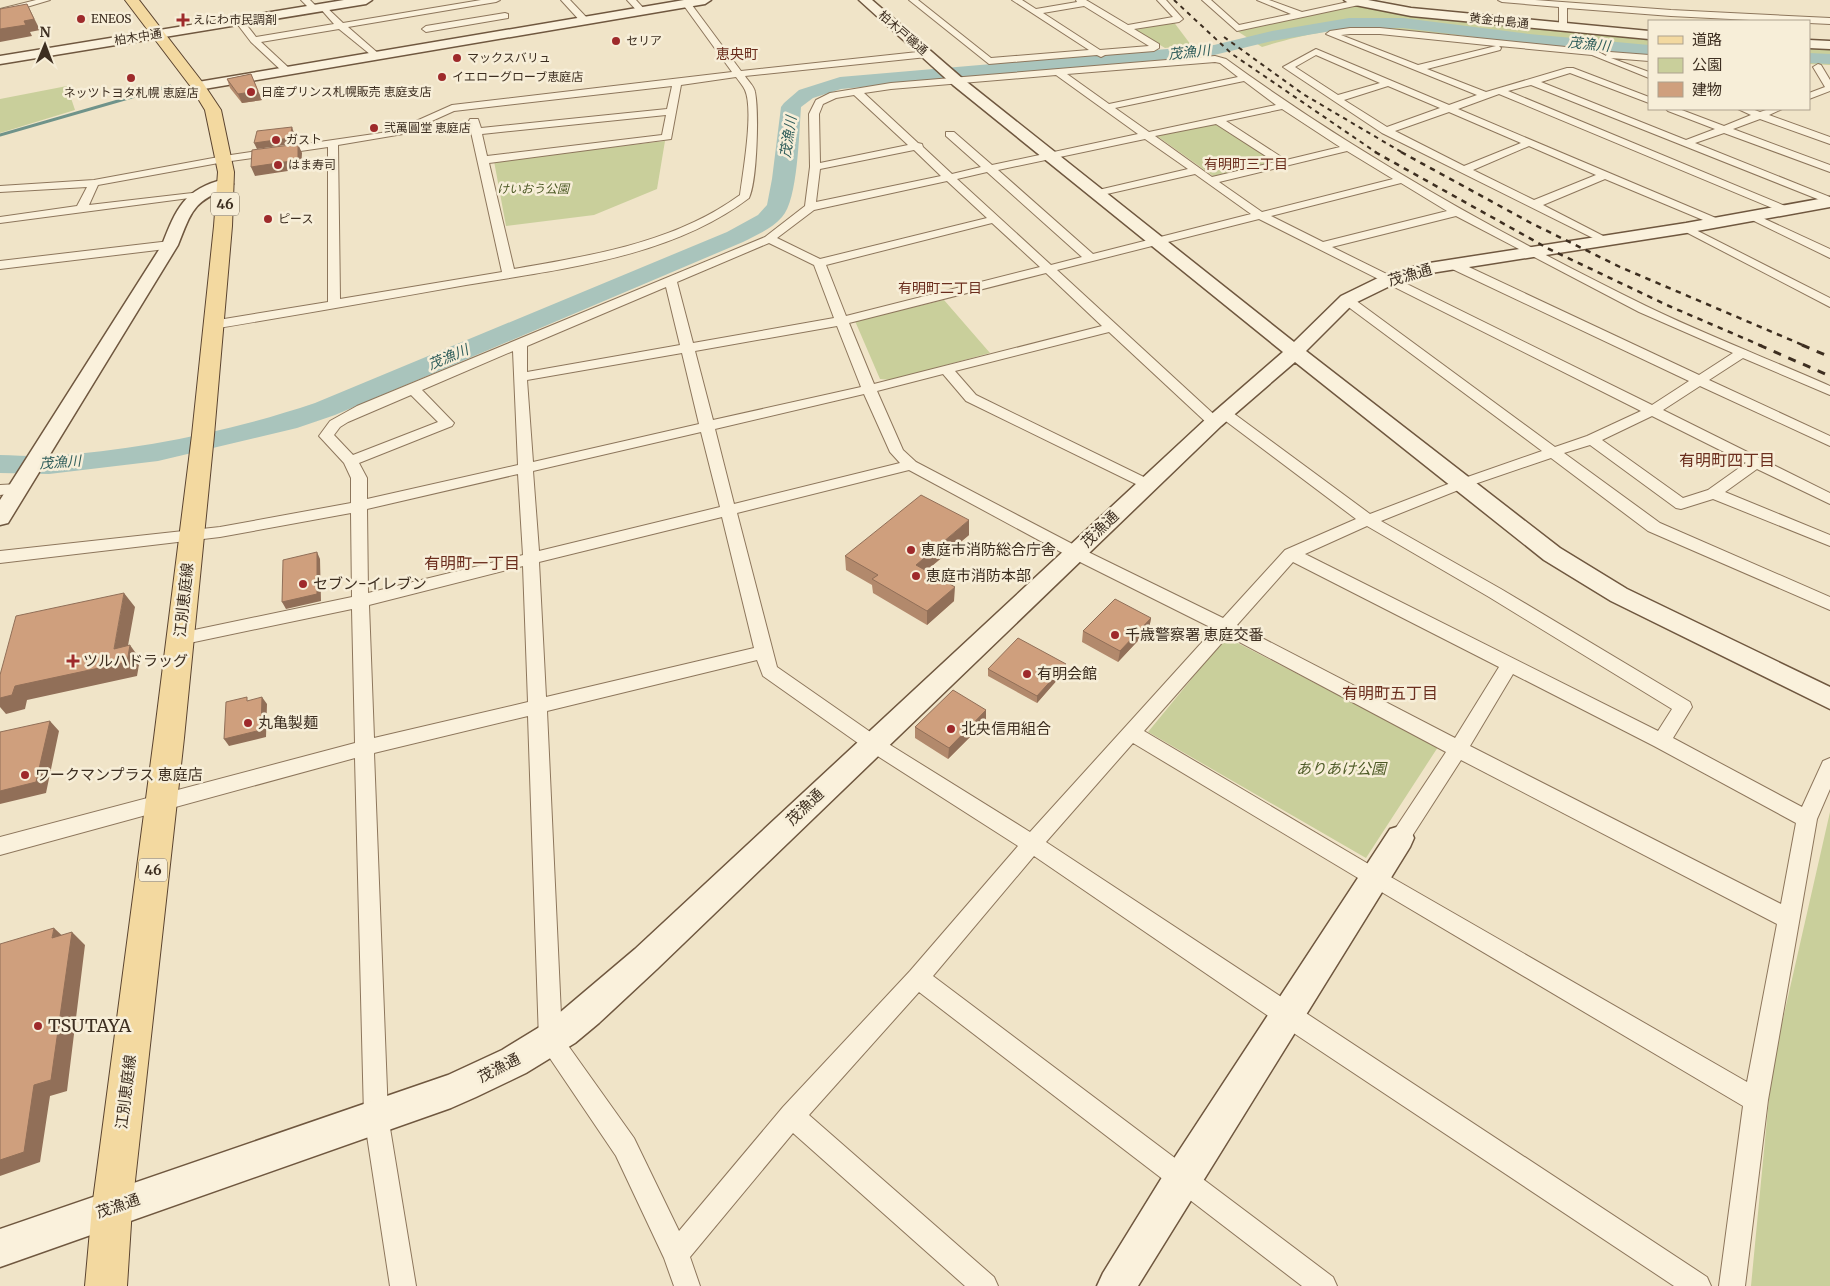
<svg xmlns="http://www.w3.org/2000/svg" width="1830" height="1286" viewBox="0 0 1830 1286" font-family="Merriweather,'Noto Sans JP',serif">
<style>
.green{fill:#c9cf9b}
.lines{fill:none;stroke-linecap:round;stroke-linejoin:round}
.stream{stroke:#6f938a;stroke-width:3}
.river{fill:#a9c4bc;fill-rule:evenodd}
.street-casing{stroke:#8d765c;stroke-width:2}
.secondary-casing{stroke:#6f573f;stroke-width:3}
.primary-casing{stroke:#5b4430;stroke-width:2}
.street{fill:#faf1dc;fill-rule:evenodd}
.secondary{fill:#faf1dc;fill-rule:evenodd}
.primary{fill:#f3d9a0;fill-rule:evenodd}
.rail-far2{stroke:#3d2e20;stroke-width:2;stroke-dasharray:4.5 4.5;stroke-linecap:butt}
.rail-far1{stroke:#3d2e20;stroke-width:2.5;stroke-dasharray:5.5 5.5;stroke-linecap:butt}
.rail{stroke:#3d2e20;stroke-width:3;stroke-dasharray:8 8;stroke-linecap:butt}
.wall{fill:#b2896c}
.shaded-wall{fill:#916f58}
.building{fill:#cf9f7d;stroke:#916f58}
.poi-dot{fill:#9e2a2b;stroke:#f7eed8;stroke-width:2}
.labels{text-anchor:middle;stroke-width:5;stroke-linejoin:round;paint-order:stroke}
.far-poi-label{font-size:12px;fill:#3d2e20;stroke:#f7eed8;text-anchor:start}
.far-street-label{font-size:12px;fill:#3d2e20;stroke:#f7eed8}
.far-park-label{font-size:12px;font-style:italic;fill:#4d5a26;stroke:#f7eed8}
.far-water-label{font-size:14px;font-style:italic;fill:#2f5d5a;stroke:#f7eed8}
.far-neighbourhood-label{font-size:14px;fill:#6b2e1e;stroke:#f7eed8}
.shield{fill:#f7eed8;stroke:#756857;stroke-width:1}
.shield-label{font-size:14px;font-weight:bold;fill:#3d2e20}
.street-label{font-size:15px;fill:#3d2e20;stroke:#f7eed8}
.poi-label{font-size:15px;fill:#3d2e20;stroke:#f7eed8;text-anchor:start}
.park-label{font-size:15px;font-style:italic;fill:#4d5a26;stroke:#f7eed8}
.neighbourhood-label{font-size:16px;fill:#6b2e1e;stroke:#f7eed8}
.near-poi-label{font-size:18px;fill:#3d2e20;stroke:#f7eed8;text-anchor:start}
</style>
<rect width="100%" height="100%" fill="#f0e4c8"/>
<path class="green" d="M 1356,5 L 1649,37 L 1649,53 L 1379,28 C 1334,28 1305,34 1262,47 L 1237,31 Z
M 1173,21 L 1191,45 L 1165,48 L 1132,28 Z
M 1809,46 L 1830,47 L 1830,65 L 1809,64 Z
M 67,86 L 75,110 L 0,133 L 0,99 Z
M 1217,123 L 1276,162 L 1213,176 L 1157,136 Z
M 665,141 L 657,189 L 594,215 L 506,226 L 494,161 Z
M 944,300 L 990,353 L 891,380 L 880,379 L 855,321 Z
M 1226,637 L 1438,747 L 1366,858 L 1148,732 Z
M 1830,812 L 1830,1286 L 1751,1286 L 1772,1067 Z"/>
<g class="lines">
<path class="stream" d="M 0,135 L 170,86"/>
<path class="river" d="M 1349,18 L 1403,18 L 1529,34 L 1649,45 L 1649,55 L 1529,44 L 1403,28 L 1349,28 L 1272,41 L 1214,55 L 841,89 L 813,98 L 801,107 C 799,132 798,200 782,217 C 772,229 756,235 743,242 L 335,415 L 297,428 L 158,461 L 49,474 L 0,473 L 0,455 C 16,455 33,457 50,456 C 138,450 232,431 315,403 L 727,232 L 758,215 L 767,205 L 772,179 L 781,107 L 784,103 L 799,90 L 840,77 L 1214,45 L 1272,31 Z
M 1809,53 L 1830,54 L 1830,64 L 1809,63 Z"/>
<defs>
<path id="street" d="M 36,0 L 50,0 L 0,15 L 0,9 Z
M 301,0 L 310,0 L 318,8 L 311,10 Z
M 481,0 L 500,0 L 496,2 L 348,27 L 379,54 L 381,56 L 376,59 L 339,29 L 261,42 L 290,69 L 292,71 L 287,74 L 284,73 L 251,42 L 235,21 L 242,19 L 256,37 L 334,24 L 319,7 L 323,4 L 343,23 Z
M 561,0 L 570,0 L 588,19 L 588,23 L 582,23 Z
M 627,0 L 636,0 L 646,11 L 639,13 Z
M 686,0 L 689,1 L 741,71 L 927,51 L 932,54 L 927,57 L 745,76 C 748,81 754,86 755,92 C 759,112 757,182 749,198 C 670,258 561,269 466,285 C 381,300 297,315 212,329 L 207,328 L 206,325 L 212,321 L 328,302 L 328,147 L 224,162 L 98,185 L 89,205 L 201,192 L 203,194 L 197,197 L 0,223 L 0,217 L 77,206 L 87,187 L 0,192 L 0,186 L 94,180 L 224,156 L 381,133 L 396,130 L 452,105 L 732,72 L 682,3 ZM 736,77 C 739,81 743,86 745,90 C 754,110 743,172 740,195 C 674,243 593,255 514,269 L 489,163 L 671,139 L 681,85 ZM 672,86 L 667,109 L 481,128 L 478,119 L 470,119 L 469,121 L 471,132 L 502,272 L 340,299 L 338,145 L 403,134 L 454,111 ZM 666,115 L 662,135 L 487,156 L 482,134 Z
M 909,0 L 918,0 L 991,58 L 1089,50 L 1012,0 L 1022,0 L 1036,9 L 1077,2 L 1076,0 L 1086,0 L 1128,25 L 1173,17 L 1157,0 L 1166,0 L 1183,19 L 1179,22 L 1134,29 L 1159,44 L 1159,48 L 1154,51 L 1105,55 L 1101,57 L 1097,55 L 989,64 ZM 1084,6 L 1149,46 L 1100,50 L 1043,13 Z
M 1202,0 L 1211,0 L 1239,25 L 1291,14 L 1257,0 L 1269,0 L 1302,12 L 1357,0 L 1367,0 L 1359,5 L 1237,31 Z
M 1498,0 L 1535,0 L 1671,10 L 1830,18 L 1830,24 L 1671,16 L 1567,8 L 1567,27 L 1563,30 L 1559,27 L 1559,7 L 1502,2 Z
M 505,13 L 508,14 L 508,18 L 426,32 L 422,29 L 426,26 Z
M 1350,28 L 1380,28 L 1595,50 L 1606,56 L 1607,53 L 1610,52 L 1649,55 L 1649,61 L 1611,58 L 1649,72 L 1649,78 L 1592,55 L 1499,46 L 1501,48 L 1500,50 L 1427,69 L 1486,92 L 1567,68 L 1573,68 L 1649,97 L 1649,103 L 1570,73 L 1541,82 L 1686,140 L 1715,129 L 1668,111 L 1666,109 L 1679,109 L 1724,126 L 1751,115 L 1738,109 L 1752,109 L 1760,112 L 1769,109 L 1782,109 L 1769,115 L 1830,137 L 1830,144 L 1760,119 L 1733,129 L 1830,165 L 1830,172 L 1724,133 L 1695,143 L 1830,197 L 1830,204 L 1531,85 L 1508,91 L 1790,208 L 1792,210 L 1790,212 L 1782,212 L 1499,94 L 1458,109 L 1723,221 L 1725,223 L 1723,225 L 1715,225 L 1605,179 L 1543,205 L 1613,241 L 1607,245 L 1603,243 L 1382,133 L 1283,67 L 1316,49 L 1449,105 L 1477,95 L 1326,34 L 1330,31 ZM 1350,34 L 1380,34 L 1496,46 L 1418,65 L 1341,35 ZM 1316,55 L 1380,83 L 1338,95 L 1295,67 ZM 1388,86 L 1440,108 L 1387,127 L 1344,100 ZM 1449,112 L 1521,143 L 1464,166 L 1395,131 ZM 1529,146 L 1596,175 L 1534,200 L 1473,170 Z
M 1215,56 L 1226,59 C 1358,155 1500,234 1646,306 C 1706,335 1769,359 1830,386 L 1830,395 L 1743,358 L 1709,380 L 1830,436 L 1830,446 L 1700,386 L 1663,410 L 1830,493 L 1830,504 L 1757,469 L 1725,492 L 1830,535 L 1830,546 L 1713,499 L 1681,509 L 1676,508 L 1590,445 L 1564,453 L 1660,523 L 1830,597 L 1830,610 L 1648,531 L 1551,458 L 1466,487 L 1381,521 L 1501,589 L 1690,702 L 1692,707 L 1673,738 L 1802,807 L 1823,761 L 1830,758 L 1830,789 L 1817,819 L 1768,1100 L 1745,1286 L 1719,1286 L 1743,1106 L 1368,884 L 1133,743 L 1046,842 L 1707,1277 L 1711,1286 L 1674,1286 L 1280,1024 L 1034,856 L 933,976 L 1333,1277 L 1337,1286 L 1302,1286 L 919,992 L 809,1115 L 994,1277 L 998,1286 L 965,1286 L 793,1133 L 690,1257 L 700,1286 L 674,1286 L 664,1258 L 616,1156 L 543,1048 L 539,1040 L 528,716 L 374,753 L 388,1116 L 416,1286 L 390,1286 L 364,1116 L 355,758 L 0,855 L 0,837 L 355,743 L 352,609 L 180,645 L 174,643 L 171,639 L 174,635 L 180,633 L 352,597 L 351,513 L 220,537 L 0,563 L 0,551 L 220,527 L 351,503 L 351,478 L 344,463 L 319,436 L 330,421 L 357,406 L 765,237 L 805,206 L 810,167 L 809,114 L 816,100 L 830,93 L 891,83 ZM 1215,62 L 1220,63 L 1238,77 L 1109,104 L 1067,74 ZM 1056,75 L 1138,134 L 992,165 L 954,132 L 946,132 L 946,136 L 981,167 L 952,174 L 923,147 L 922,144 L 918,143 L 864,93 L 891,89 ZM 1244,81 L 1276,105 L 1149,132 L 1115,108 ZM 854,95 L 908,145 L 820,163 L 819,114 L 823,104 L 836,98 ZM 1282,109 L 1340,147 L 1286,160 L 1226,121 ZM 1216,124 L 1275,162 L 1212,177 L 1155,136 ZM 1145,139 L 1188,169 L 1094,191 L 1092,193 L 1094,195 L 1098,196 L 1195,174 L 1251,214 L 1093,254 L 998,170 ZM 914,150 L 941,176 L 816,202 L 820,169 ZM 1347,151 L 1393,179 L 1262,212 L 1219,182 ZM 987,172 L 1082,257 L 1051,265 L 957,179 ZM 947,181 L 987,218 L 820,259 L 777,238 L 814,210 ZM 1401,183 L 1447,211 L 1323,242 L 1271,216 ZM 1456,216 L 1639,312 L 1733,353 L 1699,375 L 1456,261 L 1448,261 L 1446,264 L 1448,267 L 1689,381 L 1652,405 L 1332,247 ZM 1259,219 L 1641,411 L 1587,436 L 1555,447 L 1351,297 L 1343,297 L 1341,300 L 1343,303 L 1542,451 L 1456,481 L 1370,514 L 1229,410 L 1219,410 L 1217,413 L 1219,416 L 1356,519 L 1285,550 L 1223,618 L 1082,549 L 916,462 L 903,450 L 877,391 L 943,374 L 966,401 L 1142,487 L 1152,487 L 1155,484 L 1152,481 L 976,395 L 955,371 L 1109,332 L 1209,425 L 1219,425 L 1221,422 L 1219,419 L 1057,270 ZM 992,223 L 1040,267 L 846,316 L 826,265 ZM 769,243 L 814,265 L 834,318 L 693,343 L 677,282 ZM 1046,273 L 1102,326 L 874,384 L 849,323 ZM 666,287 L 680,345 L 527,372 L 527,346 ZM 837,326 L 861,387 L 713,420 L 695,351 ZM 513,351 L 518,465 L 367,499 L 367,478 L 359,463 L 452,426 L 454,423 L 422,390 ZM 682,353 L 699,424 L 533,462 L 527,380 ZM 864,394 L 890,452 L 900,463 L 734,504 L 715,429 ZM 411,395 L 438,422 L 353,455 L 334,435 L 340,427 L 348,422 ZM 1652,416 L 1746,463 L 1708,490 L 1683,498 L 1602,440 ZM 701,432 L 720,507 L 539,551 L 533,471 ZM 909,470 L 1070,557 L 1214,629 L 1030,832 L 879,738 L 777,667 L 737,513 ZM 518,474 L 523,555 L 368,593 L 367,509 ZM 722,517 L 754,648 L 546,697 L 539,562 ZM 1367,526 L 1489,597 L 1672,709 L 1658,731 L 1305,554 ZM 1293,562 L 1499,667 L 1455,738 L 1237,625 ZM 523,566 L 528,702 L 374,738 L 369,605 ZM 1228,636 L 1446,752 L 1393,832 L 1390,838 L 1393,844 L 1400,847 L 1407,844 L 1461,760 L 1777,924 L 1747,1082 L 1382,872 L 1144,731 ZM 757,660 L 763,676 L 865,748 L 1018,846 L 910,971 L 783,1107 L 679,1231 L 634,1138 L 562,1037 L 547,711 ZM 1513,674 L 1654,746 L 1796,823 L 1781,904 L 1470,746 Z
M 1818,64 L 1821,65 L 1830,80 L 1830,91 L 1809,99 L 1809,93 L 1825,87 L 1813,67 Z
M 1754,214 L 1830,249 L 1830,258 L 1750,219 L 1748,217 L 1750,215 Z
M 1686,225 L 1830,298 L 1830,307 L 1682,230 L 1680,228 L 1682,226 Z
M 170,241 L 174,242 L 176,245 L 174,248 L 0,269 L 0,261 Z
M 18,484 L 23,486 L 26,489 L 23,492 L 0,495 L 0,485 Z"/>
<path id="secondary" d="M 344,0 L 372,0 L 366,4 L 0,64 L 0,56 Z
M 684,0 L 711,0 L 705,4 L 198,90 L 191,86 L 198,82 Z
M 859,0 L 872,0 L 963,79 L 1294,342 L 1341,296 L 1382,276 L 1423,264 L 1686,223 L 1830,197 L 1830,207 L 1686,233 L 1431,273 L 1394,284 L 1353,304 L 1306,351 L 1560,548 L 1627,589 L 1830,687 L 1830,709 L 1611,601 L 1544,560 L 1295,362 L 1221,426 L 657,969 L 599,1023 L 575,1043 L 526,1073 L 476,1097 L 451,1108 L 0,1267 L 0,1229 L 448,1075 L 502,1050 L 551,1020 L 635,949 L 1207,418 L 1283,352 L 953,85 Z
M 1344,0 L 1368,0 L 1411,8 L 1649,31 L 1649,39 L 1411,16 L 1350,4 Z
M 1809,40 L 1830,41 L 1830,49 L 1809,48 Z
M 225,179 L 231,181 L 233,184 L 231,187 C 193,201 192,210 178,245 L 8,523 L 0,525 L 0,500 L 162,245 C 176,209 184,189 225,179 Z
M 1400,826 L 1410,829 L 1414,838 L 1410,847 L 1138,1286 L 1097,1286 L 1103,1273 L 1169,1166 L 1390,829 Z"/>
<path id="primary" d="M 125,0 L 139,0 L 203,83 L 221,110 L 234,172 L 232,226 L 214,435 L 184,738 L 132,1208 L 127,1286 L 85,1286 L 92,1208 L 154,738 L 192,435 L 214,226 L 218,172 L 205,110 L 191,87 Z"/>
</defs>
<use href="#street" class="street-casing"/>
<use href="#secondary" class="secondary-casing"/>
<use href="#primary" class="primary-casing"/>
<use href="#street" class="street"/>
<use href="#secondary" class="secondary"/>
<use href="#primary" class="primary"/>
<path class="rail-far2" d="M 1174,0 L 1232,54 L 1377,153
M 1224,37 L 1303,94 L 1403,153"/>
<path class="rail-far1" d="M 1375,152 L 1549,249 L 1669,306 L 1762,346
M 1401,152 L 1531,223 L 1620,267 L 1805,346"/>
<path class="rail" d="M 1759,345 L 1830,376
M 1802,345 L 1830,357"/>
</g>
<path class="wall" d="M 251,74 L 262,100 L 242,103 L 230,88 L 227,79 Z
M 969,535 L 926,571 L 954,601 L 927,625 L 873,593 L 872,585 L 846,570 L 845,556 Z
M 1151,618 L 1149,629 L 1118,662 L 1082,642 L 1083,631 Z
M 1066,664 L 1065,671 L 1037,703 L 988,676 L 988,669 Z
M 986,721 L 948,759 L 915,738 L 915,727 Z"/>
<path class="shaded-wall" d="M 27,4 L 40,30 L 30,32 L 32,36 L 0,42 L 0,29 L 24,21 Z
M 258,91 L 262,100 L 242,103 L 238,94 Z
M 292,127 L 294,133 L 292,144 L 257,149 L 254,143 Z
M 298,144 L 302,153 L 301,169 L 255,176 L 251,167 Z
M 969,520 L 969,535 L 916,579 L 916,565 Z
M 317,552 L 320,559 L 321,601 L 286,609 L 282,602 Z
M 955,587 L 954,601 L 927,625 L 927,611 Z
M 124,593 L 135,607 L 125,662 L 130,645 L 140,659 L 137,676 L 27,700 L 25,709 L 6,714 L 0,707 L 0,698 L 15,686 L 114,649 Z
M 1151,618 L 1149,629 L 1118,662 L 1120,651 Z
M 1066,664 L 1065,671 L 1037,703 L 1037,696 Z
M 262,697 L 267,704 L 266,737 L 229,746 L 224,739 Z
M 986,710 L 986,721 L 948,759 L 949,748 Z
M 50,721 L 59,731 L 46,793 L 0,804 L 0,791 Z
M 54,928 L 68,941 L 52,938 Z
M 72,932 L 85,945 L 67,1091 L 50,1096 L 40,1162 L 0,1176 L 0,1160 L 34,1085 Z"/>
<path class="building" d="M 27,4 L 34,19 L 24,21 L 26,25 L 0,29 L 0,9 Z
M 251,74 L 258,91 L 238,94 L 227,79 Z
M 292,127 L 290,138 L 254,143 L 257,131 Z
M 298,144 L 298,160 L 251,167 L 252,150 Z
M 921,495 L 969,520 L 916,565 L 955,587 L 927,611 L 872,579 L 878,575 L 845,556 Z
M 317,552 L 317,594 L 282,602 L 283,560 Z
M 124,593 L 114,649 L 130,645 L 127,662 L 15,686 L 12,695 L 0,698 L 0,675 L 16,616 Z
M 1115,599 L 1151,618 L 1120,651 L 1083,631 Z
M 1018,638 L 1066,664 L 1037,696 L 988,669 Z
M 953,690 L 986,710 L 949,748 L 915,727 Z
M 247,697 L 247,701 L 262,697 L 261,730 L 224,739 L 226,702 Z
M 50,721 L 36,782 L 0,791 L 0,732 Z
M 54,928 L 52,938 L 72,932 L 51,1080 L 34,1085 L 24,1152 L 0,1160 L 0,944 Z"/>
<g class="poi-dot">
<circle cx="81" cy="19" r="5"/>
<path d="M180.5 12.5h5v5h5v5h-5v5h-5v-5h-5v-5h5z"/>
<circle cx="616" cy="41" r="5"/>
<circle cx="457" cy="58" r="5"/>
<circle cx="442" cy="77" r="5"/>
<circle cx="131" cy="78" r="5"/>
<circle cx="251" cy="92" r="5"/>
<circle cx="374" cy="128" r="5"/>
<circle cx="276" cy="140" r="5"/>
<circle cx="278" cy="165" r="5"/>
<circle cx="268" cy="219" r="5"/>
<circle cx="911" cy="550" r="5"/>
<circle cx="916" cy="576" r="5"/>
<circle cx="303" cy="584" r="5"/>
<circle cx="1115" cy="635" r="5"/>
<path d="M70.5 653.5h5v5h5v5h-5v5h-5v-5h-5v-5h5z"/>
<circle cx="1027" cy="674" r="5"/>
<circle cx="248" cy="723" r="5"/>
<circle cx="951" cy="729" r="5"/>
<circle cx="25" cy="775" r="5"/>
<circle cx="38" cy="1026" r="5"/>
</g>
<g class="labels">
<g class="far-poi-label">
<text x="91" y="23">ENEOS</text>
<text x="193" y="24">えにわ市民調剤</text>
<text x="626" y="45">セリア</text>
<text x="467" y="62">マックスバリュ</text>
<text x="452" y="81">イエローグローブ恵庭店</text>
<text x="261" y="96">日産プリンス札幌販売 恵庭支店</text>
<text x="131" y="97" text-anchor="middle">ネッツトヨタ札幌 恵庭店</text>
<text x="384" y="132">弐萬圓堂 恵庭店</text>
<text x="286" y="144">ガスト</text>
<text x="288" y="169">はま寿司</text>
<text x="278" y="223">ピース</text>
</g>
<g class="far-street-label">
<text transform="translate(1499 21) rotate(6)" y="4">黄金中島通</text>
<text transform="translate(903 33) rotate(41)" y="4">柏木戸磯通</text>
<text transform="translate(138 37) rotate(-9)" y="4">柏木中通</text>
</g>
<g class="far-park-label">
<text x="533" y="193">けいおう公園</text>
</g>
<g class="far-water-label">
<text transform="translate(1589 44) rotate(6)" y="5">茂漁川</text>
<text transform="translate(1189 52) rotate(-6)" y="5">茂漁川</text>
<text transform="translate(788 137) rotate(-81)" y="5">茂漁川</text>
<text transform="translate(448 357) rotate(-23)" y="5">茂漁川</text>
<text transform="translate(60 462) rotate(-4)" y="5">茂漁川</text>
</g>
<g class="far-neighbourhood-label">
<text x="737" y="59">恵央町</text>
<text x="1246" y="169">有明町三丁目</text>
<text x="940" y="293">有明町二丁目</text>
</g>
<g class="shield">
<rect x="211" y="192.5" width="28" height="23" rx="4"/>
<rect x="139" y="858.5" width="28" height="23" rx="4"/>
</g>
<g class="shield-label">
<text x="225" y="209">46</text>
<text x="153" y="875">46</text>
</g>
<g class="street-label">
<text transform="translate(1410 275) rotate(-16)" y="5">茂漁通</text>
<text transform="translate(1100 529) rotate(-44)" y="5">茂漁通</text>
<text transform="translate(184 600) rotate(-84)" y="5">江別恵庭線</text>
<text transform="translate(805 807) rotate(-44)" y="5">茂漁通</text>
<text transform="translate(499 1068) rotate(-27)" y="5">茂漁通</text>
<text transform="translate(126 1092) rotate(-83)" y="5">江別恵庭線</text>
<text transform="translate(118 1206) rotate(-19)" y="5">茂漁通</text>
</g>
<g class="poi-label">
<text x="921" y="555">恵庭市消防総合庁舎</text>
<text x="926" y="581">恵庭市消防本部</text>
<text x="313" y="589">セブン-イレブン</text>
<text x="1125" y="640">千歳警察署 恵庭交番</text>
<text x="83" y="666">ツルハドラッグ</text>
<text x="1037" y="679">有明会館</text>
<text x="258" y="728">丸亀製麺</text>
<text x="961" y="734">北央信用組合</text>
<text x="35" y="780">ワークマンプラス 恵庭店</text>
</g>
<g class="park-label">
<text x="1341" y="774">ありあけ公園</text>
</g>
<g class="neighbourhood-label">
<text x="1727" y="466">有明町四丁目</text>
<text x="472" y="569">有明町一丁目</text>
<text x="1390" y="699">有明町五丁目</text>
</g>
<g class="near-poi-label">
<text x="48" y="1032">TSUTAYA</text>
</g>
</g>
<rect x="1648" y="20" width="162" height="90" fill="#f7eed8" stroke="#ada18e"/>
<rect x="1658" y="36" width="25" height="8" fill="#f3d9a0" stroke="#ada18e"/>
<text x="1692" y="45" font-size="15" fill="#3d2e20">道路</text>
<rect x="1658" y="58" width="25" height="15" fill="#c9cf9b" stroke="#ada18e"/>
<text x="1692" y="70" font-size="15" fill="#3d2e20">公園</text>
<rect x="1658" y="82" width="25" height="15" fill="#cf9f7d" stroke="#ada18e"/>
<text x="1692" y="95" font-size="15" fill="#3d2e20">建物</text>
<g transform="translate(45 45) rotate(1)" stroke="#f7eed8" stroke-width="4" paint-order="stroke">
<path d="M0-4L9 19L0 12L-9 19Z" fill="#3d2e20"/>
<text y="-8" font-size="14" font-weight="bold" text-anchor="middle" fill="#3d2e20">N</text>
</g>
</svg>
